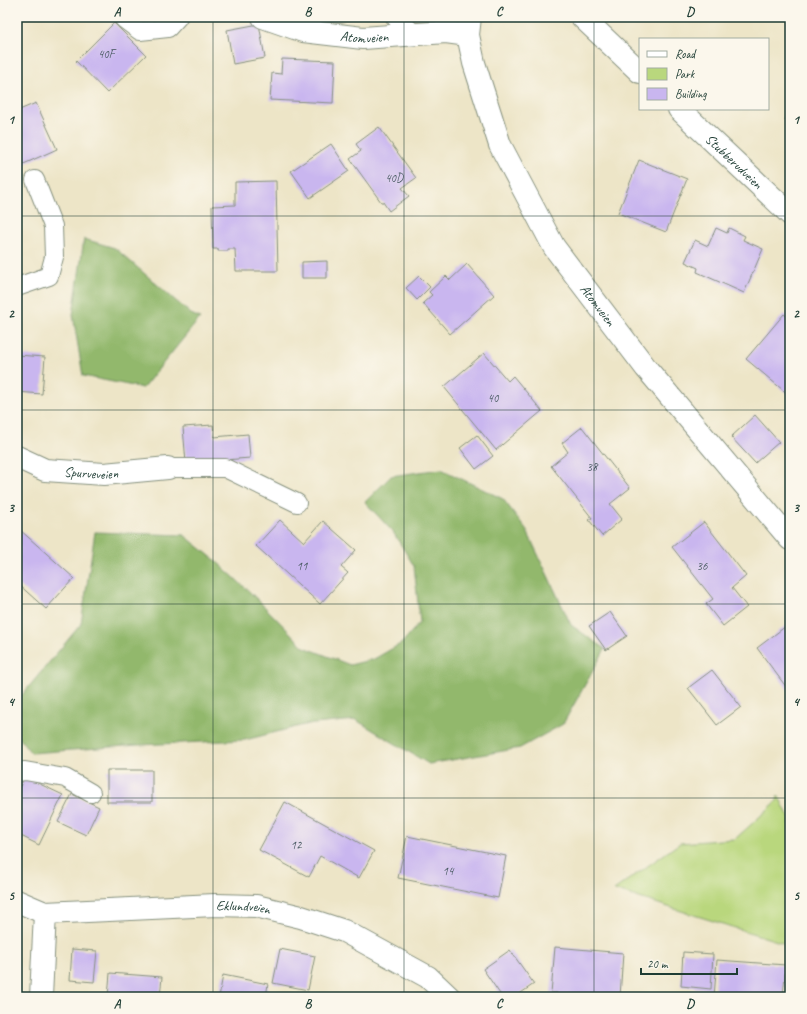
<svg xmlns="http://www.w3.org/2000/svg" width="807" height="1014" viewBox="0 0 807 1014" font-family="Caveat,sans-serif">
<style>
.green{fill:#b9d77d;stroke:#6c8a58}
.forest{fill:#92b86c;stroke:#587a50}
.building{fill:#c9b6ef}
.lines{fill:none;stroke-linecap:round;stroke-linejoin:round}
.service-casing{stroke:#86917e;stroke-width:20}
.minor-casing{stroke:#86917e;stroke-width:24}
.service{stroke:#fff;stroke-width:18}
.minor{stroke:#fff;stroke-width:22}
.grid{fill:none;stroke:#1f3d34;stroke-width:1;stroke-opacity:0.55}
.labels{text-anchor:middle;stroke-width:3;stroke-linejoin:round;paint-order:stroke}
.number-label{font-size:12px;fill:#4a5b63}
.street-label{font-size:14px;fill:#1f3d34;stroke:#fbf7ec}
.neatline{fill:none;stroke:#1f3d34;stroke-width:1.5}
.grid-label{font-size:13px;text-anchor:middle;font-weight:bold;fill:#1f3d34}
</style>
<rect width="100%" height="100%" fill="#fbf7ec"/>
<filter id="ink" filterUnits="userSpaceOnUse"><feTurbulence type="fractalNoise" baseFrequency=".025" numOctaves="2"/><feDisplacementMap in="SourceGraphic" scale="8" xChannelSelector="R" yChannelSelector="G"/><feConvolveMatrix kernelMatrix="1 2 1 2 8 2 1 2 1" color-interpolation-filters="sRGB"/></filter>
<filter id="wash" filterUnits="userSpaceOnUse"><feTurbulence type="fractalNoise" baseFrequency=".012" numOctaves="4" result="noise"/><feDisplacementMap in="SourceGraphic" scale="16" xChannelSelector="R" yChannelSelector="G"/><feGaussianBlur stdDeviation="0.9" result="paint"/><feColorMatrix in="noise" values="0 0 0 0 0 0 0 0 0 0 0 0 0 0 0 0 0 1.4 0 .05"/><feComposite in="paint" operator="in"/></filter>
<g filter="url(#wash)">
<rect width="100%" height="100%" fill="#ede5c7"/>
<path class="green" d="M 778,795 L 790,819 L 790,945 L 614,890 L 680,843 L 735,839 L 777,801 Z"/>
<path class="forest" d="M 84,239 L 115,248 L 191,314 L 200,318 L 143,388 L 83,376 L 73,315 Z
M 441,469 L 503,499 L 526,529 L 571,625 L 605,649 L 563,724 L 520,748 L 429,764 L 356,720 L 304,725 L 245,740 L 139,745 L 31,753 L 17,735 L 17,701 L 81,624 L 95,532 L 184,535 L 215,560 L 253,595 L 304,647 L 350,665 L 374,659 L 402,643 L 420,622 L 414,566 L 393,532 L 365,502 L 391,476 Z"/>
<g id="blocks">
<path class="building" d="M 114,23 L 146,55 L 107,93 L 76,61 Z
M 259,24 L 265,58 L 233,64 L 227,30 Z
M 282,59 L 335,61 L 333,103 L 270,100 L 272,73 L 281,74 Z
M 36,103 L 57,149 L 17,167 L 17,111 Z
M 790,104 L 790,121 L 785,120 Z
M 379,127 L 416,178 L 402,188 L 409,196 L 389,211 L 383,202 L 381,202 L 350,159 L 361,151 L 356,144 Z
M 331,144 L 349,171 L 310,198 L 291,171 Z
M 639,160 L 687,179 L 666,232 L 618,213 Z
M 276,181 L 278,271 L 236,271 L 235,249 L 228,249 L 228,251 L 218,251 L 218,249 L 213,249 L 212,206 L 235,205 L 235,182 Z
M 716,228 L 727,233 L 729,228 L 745,236 L 743,240 L 763,249 L 744,293 L 697,272 L 698,268 L 685,262 L 695,240 L 708,246 Z
M 327,261 L 327,278 L 302,278 L 302,262 Z
M 467,264 L 494,295 L 450,334 L 423,303 L 432,295 L 429,292 L 446,276 L 450,280 Z
M 419,276 L 430,287 L 417,300 L 406,288 Z
M 784,314 L 790,319 L 790,396 L 746,359 Z
M 484,353 L 508,381 L 513,376 L 542,411 L 496,450 L 444,387 Z
M 17,355 L 45,357 L 42,394 L 17,392 Z
M 755,415 L 779,442 L 755,463 L 731,437 Z
M 213,425 L 214,437 L 248,434 L 250,458 L 186,463 L 183,427 Z
M 582,427 L 630,488 L 610,504 L 622,519 L 602,536 L 589,520 L 592,518 L 551,466 L 568,452 L 562,443 Z
M 477,435 L 493,456 L 476,469 L 460,448 Z
M 280,520 L 304,542 L 323,521 L 356,550 L 341,567 L 348,573 L 320,604 L 256,546 Z
M 704,522 L 746,576 L 732,588 L 747,607 L 723,626 L 706,604 L 713,599 L 672,547 Z
M 19,529 L 74,578 L 46,609 L 17,583 L 17,532 Z
M 610,612 L 627,636 L 606,650 L 589,626 Z
M 790,623 L 790,692 L 757,648 Z
M 712,670 L 741,707 L 717,725 L 688,688 Z
M 107,770 L 152,770 L 152,802 L 107,802 Z
M 25,777 L 63,795 L 39,845 L 17,834 L 17,787 L 19,788 Z
M 72,794 L 99,807 L 86,835 L 58,822 Z
M 285,802 L 374,851 L 359,878 L 320,856 L 309,877 L 259,850 Z
M 407,836 L 506,856 L 498,898 L 398,878 Z
M 555,947 L 623,953 L 620,997 L 557,997 L 557,993 L 551,993 Z
M 72,949 L 97,951 L 94,982 L 70,980 Z
M 280,949 L 315,956 L 308,990 L 273,983 Z
M 510,950 L 534,984 L 515,997 L 502,997 L 483,969 Z
M 683,952 L 713,954 L 711,989 L 681,986 Z
M 717,960 L 786,965 L 783,997 L 714,997 Z
M 110,973 L 162,977 L 160,997 L 108,997 Z
M 223,975 L 268,984 L 266,997 L 219,997 Z"/>
</g>
</g>
<g filter="url(#ink)">
<use href="#blocks" fill-opacity="0" stroke="#86917e" stroke-width="1"/>
<g class="lines">
<defs>
<path id="service" d="M 395,17 L 415,34
M 124,19 L 140,31 L 168,28 L 178,17
M 17,287 L 49,276 L 54,257 L 53,226 L 35,180
M 168,468 L 225,468 L 297,503
M 17,772 L 25,771 L 65,778 L 91,793"/>
<g id="minor">
<path id="s1" d="M 263,17 L 303,31 L 363,38 L 446,32 L 468,35"/>
<path id="s2" d="M 470,17 L 468,35 L 474,63 L 500,145 L 554,247 L 646,368 L 790,539"/>
<path d="M 582,17 L 640,72"/>
<path id="s3" d="M 679,109 L 790,214"/>
<path id="s4" d="M 17,457 L 45,470 L 104,474 L 168,468"/>
<path id="s5" d="M 17,901 L 45,913 L 215,905 L 256,906 L 301,917 L 344,931 L 428,977 L 449,997"/>
<path d="M 41,997 L 45,913"/>
</g>
</defs>
<use href="#service" class="service-casing"/>
<use href="#minor" class="minor-casing"/>
<use href="#service" class="service"/>
<use href="#minor" class="minor"/>
</g>
</g>
<path class="grid" d="M 213,17 L 213,997M 404,17 L 404,997M 594,17 L 594,997M 17,216 L 790,216M 17,410 L 790,410M 17,604 L 790,604M 17,798 L 790,798"/>
<g class="labels">
<g class="number-label">
<text x="106" y="58">40F</text>
<text x="394" y="182">40D</text>
<text x="493" y="402">40</text>
<text x="592" y="471">38</text>
<text x="302" y="570">11</text>
<text x="702" y="570">36</text>
<text x="296" y="849">12</text>
<text x="448" y="875">14</text>
</g>
<g class="street-label">
<text dy="5" stroke="none"><textPath href="#s1" startOffset="104">Atomveien</textPath></text>
<text dy="5" stroke="none"><textPath href="#s3" startOffset="76">Stubberudveien</textPath></text>
<text dy="5" stroke="none"><textPath href="#s2" startOffset="321">Atomveien</textPath></text>
<text dy="5" stroke="none"><textPath href="#s4" startOffset="77">Spurveveien</textPath></text>
<text dy="5" stroke="none"><textPath href="#s5" startOffset="229">Eklundveien</textPath></text>
</g>
</g>
<rect width="807" height="1014" fill="none" stroke="#fbf7ec" stroke-width="44"/>
<rect x="639" y="38" width="130" height="72" fill="#fbf7ec" stroke="#a3ada2"/>
<rect x="647" y="51" width="20" height="6" fill="#ffffff" stroke="#a3ada2"/>
<text x="675" y="58" font-size="12" fill="#1f3d34">Road</text>
<rect x="647" y="68" width="20" height="12" fill="#b9d77d" stroke="#a3ada2"/>
<text x="675" y="78" font-size="12" fill="#1f3d34">Park</text>
<rect x="647" y="88" width="20" height="12" fill="#c9b6ef" stroke="#a3ada2"/>
<text x="675" y="98" font-size="12" fill="#1f3d34">Building</text>
<path d="M641 968v6h96v-6" fill="none" stroke="#1f3d34" stroke-width="2"/>
<text x="647" y="968" font-size="12" fill="#1f3d34" stroke="#fbf7ec" stroke-width="3" paint-order="stroke">20 m</text>
<rect x="22" y="22" width="763" height="970" class="neatline"/>
<g class="grid-label">
<text x="117" y="16">A</text>
<text x="308" y="16">B</text>
<text x="499" y="16">C</text>
<text x="690" y="16">D</text>
<text x="11" y="124">1</text>
<text x="796" y="124">1</text>
<text x="11" y="318">2</text>
<text x="796" y="318">2</text>
<text x="11" y="512">3</text>
<text x="796" y="512">3</text>
<text x="11" y="706">4</text>
<text x="796" y="706">4</text>
<text x="11" y="900">5</text>
<text x="796" y="900">5</text>
<text x="117" y="1008">A</text>
<text x="308" y="1008">B</text>
<text x="499" y="1008">C</text>
<text x="690" y="1008">D</text>
</g>
</svg>
